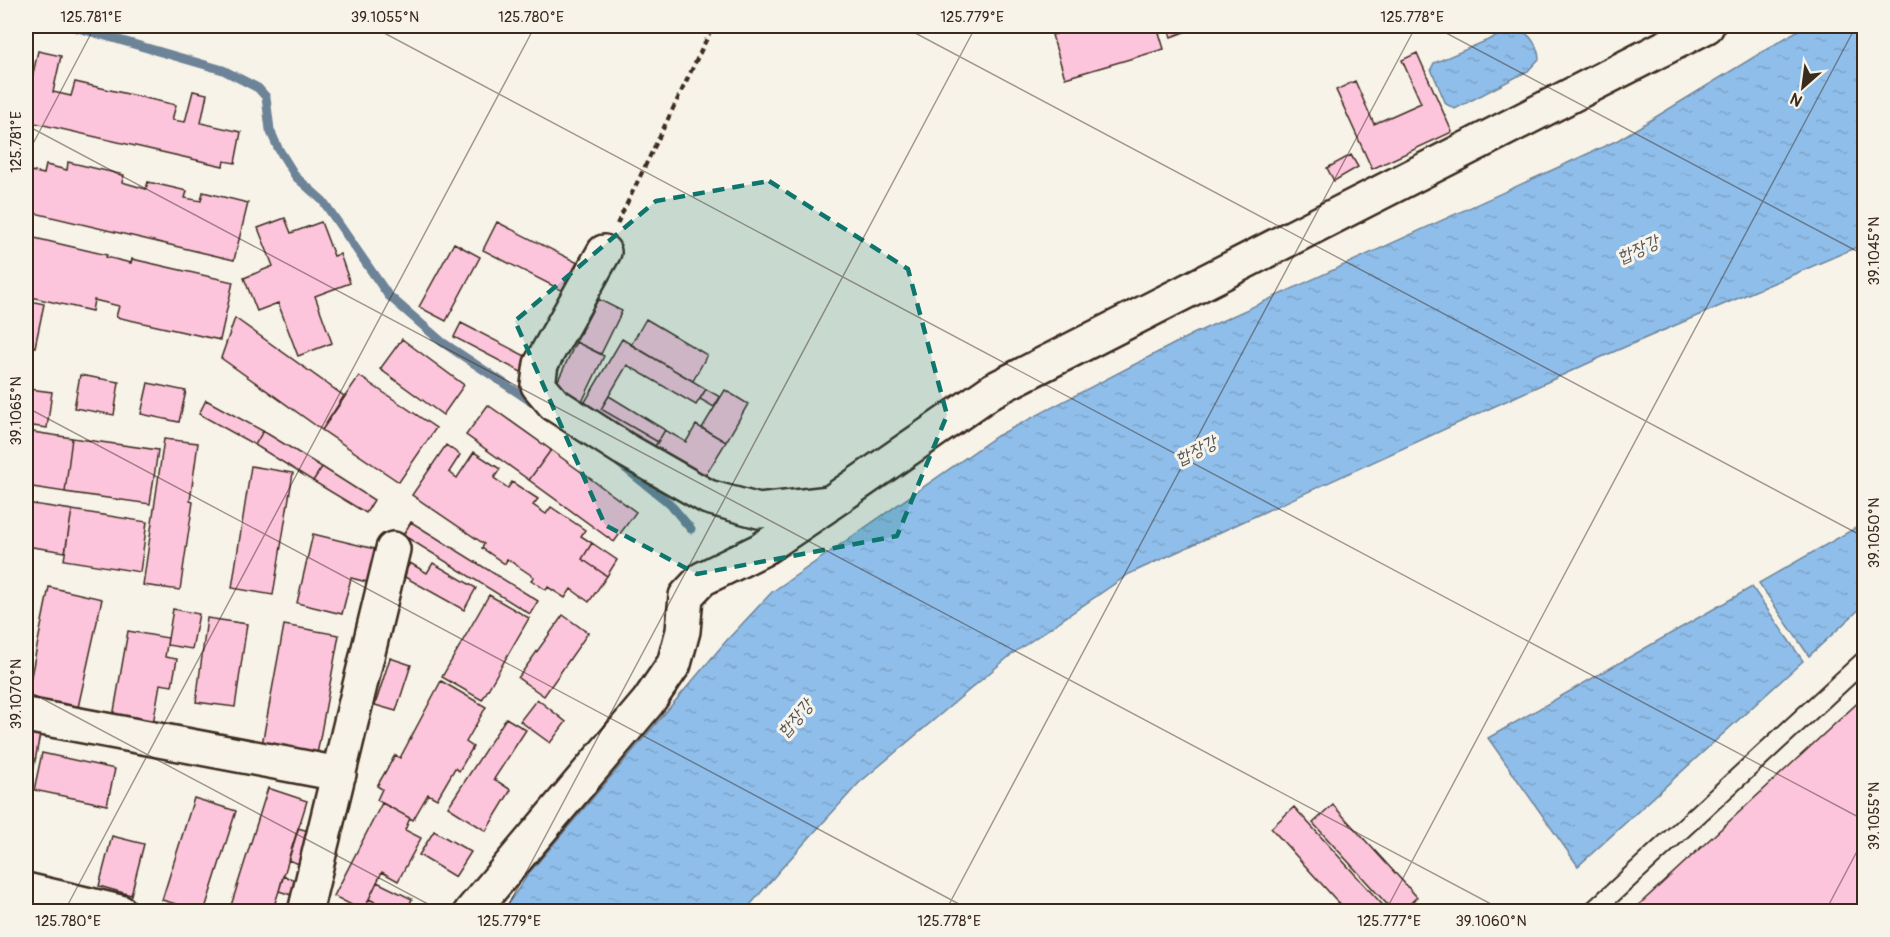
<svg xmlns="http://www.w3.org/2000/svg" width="1890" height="937" viewBox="0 0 1890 937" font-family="Pangolin,'Poor Story',sans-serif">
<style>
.water{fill:url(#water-ripples);stroke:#6d8398;stroke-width:1.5}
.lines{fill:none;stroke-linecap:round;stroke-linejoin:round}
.stream{stroke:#6d8398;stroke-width:9}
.building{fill:#fdc5dc;stroke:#3b2a1e;stroke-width:1.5}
.service-casing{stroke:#3b2a1e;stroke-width:22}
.minor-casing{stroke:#3b2a1e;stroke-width:38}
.path{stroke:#3b2a1e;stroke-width:4;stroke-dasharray:6 4.5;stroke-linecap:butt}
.service{stroke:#f7f3e8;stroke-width:18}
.minor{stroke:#f7f3e8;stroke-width:33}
.marked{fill:#0f766e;fill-opacity:0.2;stroke:#0f766e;stroke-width:4.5;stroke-dasharray:12 8;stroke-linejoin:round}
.ticks{fill:none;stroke:#3b2a1e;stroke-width:1.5;stroke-opacity:0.45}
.labels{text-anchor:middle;stroke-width:6;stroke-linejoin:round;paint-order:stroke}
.water-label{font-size:18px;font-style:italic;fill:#54565b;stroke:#f7f3e8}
.neatline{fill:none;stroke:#3b2a1e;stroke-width:2}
.ticks-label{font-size:15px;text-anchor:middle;fill:#3b2a1e}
</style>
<defs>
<pattern id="water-ripples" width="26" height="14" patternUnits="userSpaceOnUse" patternTransform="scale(1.5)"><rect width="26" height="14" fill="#8fbeea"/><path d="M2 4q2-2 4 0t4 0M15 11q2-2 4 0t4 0" fill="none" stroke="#7ca3c8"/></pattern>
</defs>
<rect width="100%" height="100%" fill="#f7f3e8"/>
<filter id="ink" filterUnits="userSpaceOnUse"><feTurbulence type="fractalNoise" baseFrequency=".0167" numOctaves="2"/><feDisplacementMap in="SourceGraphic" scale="12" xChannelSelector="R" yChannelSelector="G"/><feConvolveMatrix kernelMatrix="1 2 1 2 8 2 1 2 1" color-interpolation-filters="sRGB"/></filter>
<g filter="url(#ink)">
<path class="water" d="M 1805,26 L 1864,26 L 1864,244 L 1604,356 L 1129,574 L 1012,654 L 859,783 L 780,870 L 745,911 L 503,911 L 529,873 L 727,640 L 772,592 L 997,436 L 1193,334 L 1618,140 Z
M 1516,28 C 1530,33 1538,45 1539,59 L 1528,71 L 1455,109 L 1446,104 L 1431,69 L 1434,63 Z
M 1864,523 L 1864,605 L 1809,656 L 1759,583 Z
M 1752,587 L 1803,661 L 1578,866 L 1488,738 Z"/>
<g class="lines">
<path class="stream" d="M 71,26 L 223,70 L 258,88 L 266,97 L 270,130 L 278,148 L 296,177 L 323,201 L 388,295 L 442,342 L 538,406
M 620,464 L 669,503 L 691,529"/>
</g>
<path class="building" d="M 1083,26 L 1157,26 L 1164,49 L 1065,78 L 1052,35 Z
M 1167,26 L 1200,26 L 1171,37 Z
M 38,51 L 61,56 L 53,92 L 71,96 L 75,82 L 176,105 L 172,120 L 185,122 L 193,91 L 207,94 L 201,123 L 241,132 L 235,163 L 224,161 L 223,166 L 26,121 L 26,86 L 30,87 Z
M 1417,53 L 1452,132 L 1372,169 L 1336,90 L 1355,81 L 1374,124 L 1421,103 L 1402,60 Z
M 1351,155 L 1358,167 L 1334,181 L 1327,168 Z
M 68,162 L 124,175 L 122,182 L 146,189 L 148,182 L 187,191 L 185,198 L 201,201 L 203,192 L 248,203 L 234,260 L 26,211 L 26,170 L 44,174 L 46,165 L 67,170 Z
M 285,218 L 291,233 L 321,222 L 334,256 L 340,254 L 350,283 L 315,296 L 332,343 L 298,356 L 278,303 L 257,311 L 244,278 L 273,266 L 258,228 Z
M 497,222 L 578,263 L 563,291 L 483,250 Z
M 26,236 L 107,255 L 106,257 L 131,263 L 132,259 L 233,282 L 220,340 L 116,317 L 119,306 L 94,300 L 92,311 L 26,296 Z
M 454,243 L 480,257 L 446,321 L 419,307 Z
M 598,299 L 622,311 L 601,354 L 576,342 Z
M 26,300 L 44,304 L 35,347 L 26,345 Z
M 235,318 L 344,396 L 322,430 L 221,358 Z
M 646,319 L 707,355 L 693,381 L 631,345 Z
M 461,323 L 533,360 L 525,374 L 454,337 Z
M 402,339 L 464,385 L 443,415 L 380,369 Z
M 622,339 L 706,389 L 696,405 L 627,365 L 601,409 L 658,442 L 654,448 L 582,407 Z
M 576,342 L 604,356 L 581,404 L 553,391 Z
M 80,375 L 119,382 L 114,415 L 74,408 Z
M 359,376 L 436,428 L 399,482 L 322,430 Z
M 148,383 L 186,391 L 179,422 L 141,414 Z
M 29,389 L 52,392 L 47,428 L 26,425 Z
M 706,389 L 720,397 L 714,407 L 700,399 Z
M 725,390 L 748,404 L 726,442 L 702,428 Z
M 609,396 L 665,430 L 658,442 L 601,409 Z
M 206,400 L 263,431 L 255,445 L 199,414 Z
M 488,405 L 551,450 L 529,480 L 466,435 Z
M 696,425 L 726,442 L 704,478 L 654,448 L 665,430 L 686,442 Z
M 26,431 L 72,438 L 65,492 L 26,486 Z
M 263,431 L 322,467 L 313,481 L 255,445 Z
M 72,438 L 158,450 L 150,504 L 65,492 Z
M 164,439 L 198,443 L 190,501 L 193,502 L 180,590 L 143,585 Z
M 446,445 L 460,455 L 449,472 L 457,478 L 474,452 L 500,469 L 494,478 L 508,488 L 512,482 L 538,499 L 533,505 L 546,514 L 551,507 L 585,530 L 581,536 L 592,543 L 582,559 L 607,576 L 589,602 L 571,589 L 565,598 L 548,587 L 546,590 L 531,580 L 534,577 L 507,559 L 505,564 L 482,548 L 484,544 L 412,495 Z
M 551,450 L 636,512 L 614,542 L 529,480 Z
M 251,466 L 293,473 L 273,595 L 232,588 Z
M 322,467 L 374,500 L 366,513 L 313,481 Z
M 26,503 L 72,510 L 65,552 L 26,546 Z
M 72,510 L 147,522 L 140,572 L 64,560 Z
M 411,522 L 538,601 L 530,614 L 403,535 Z
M 313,534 L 379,550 L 371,583 L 351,578 L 342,614 L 297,603 Z
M 592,543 L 617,560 L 607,576 L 582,559 Z
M 410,563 L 427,573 L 433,563 L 476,588 L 464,610 L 403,576 Z
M 49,587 L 102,599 L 77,712 L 26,701 Z
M 489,595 L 529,618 L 482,700 L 442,677 Z
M 173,609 L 199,614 L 192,649 L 167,645 Z
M 563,615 L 588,633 L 544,696 L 518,678 Z
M 207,618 L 247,624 L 235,707 L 196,702 Z
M 284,625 L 339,635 L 316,760 L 261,750 Z
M 128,631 L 168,638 L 165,657 L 177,659 L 172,686 L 160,684 L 153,724 L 113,717 Z
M 390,658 L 411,665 L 396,711 L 375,705 Z
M 441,681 L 486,707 L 466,742 L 473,747 L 459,771 L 455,768 L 437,799 L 428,794 L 413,820 L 377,800 L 382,789 L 377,786 L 395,755 L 400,758 Z
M 1864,697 L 1864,912 L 1631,912 Z
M 537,699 L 566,722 L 550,743 L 520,721 Z
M 506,718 L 526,730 L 494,779 L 511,790 L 486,831 L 448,807 Z
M 26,731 L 40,734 L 30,788 L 26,787 Z
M 42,753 L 115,769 L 107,805 L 34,790 Z
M 268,788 L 307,801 L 279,891 L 272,912 L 229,912 Z
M 194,798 L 236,811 L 204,912 L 162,900 Z
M 382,803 L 410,818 L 405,830 L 421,838 L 398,881 L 382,872 L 363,911 L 334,896 Z
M 1333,805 L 1417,897 L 1401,912 L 1394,912 L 1313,823 Z
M 1294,807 L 1389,912 L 1347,912 L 1271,828 Z
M 298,828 L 312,832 L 302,865 L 288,860 Z
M 434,831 L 471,852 L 455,877 L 419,855 Z
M 112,836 L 144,844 L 131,895 L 99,886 Z
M 283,876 L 302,882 L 297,897 L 279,891 Z
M 377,882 L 412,899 L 406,912 L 394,912 L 369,899 Z
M 369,899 L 389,909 L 387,912 L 355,912 L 356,908 L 363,911 Z
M 1261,905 L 1267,912 L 1253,912 Z"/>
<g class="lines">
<defs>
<path id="service" d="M 1592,912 L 1864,661"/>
<path id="minor" d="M 604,252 L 541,364 L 538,385 L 554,404 L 624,449 L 708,497 L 759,511 L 830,503 L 993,390 L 1707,26
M 26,715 L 339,774
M 26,890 L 120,912
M 305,912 L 393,549
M 471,912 L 648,702 L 674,664 L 683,631 L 686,596 L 702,579 L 761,550 L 826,506"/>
</defs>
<use href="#service" class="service-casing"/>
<use href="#minor" class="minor-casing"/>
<path class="path" d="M 617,224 L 713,26"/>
<use href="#service" class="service"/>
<use href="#minor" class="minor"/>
</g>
</g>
<path class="marked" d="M 769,181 L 908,269 L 947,415 L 897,536 L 697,574 L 605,525 L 515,321 L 656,201 Z"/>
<path class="ticks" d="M 371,26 L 1864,820M 902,26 L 1864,537M 1433,26 L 1864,255M 26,125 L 1506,912M 26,157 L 95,26M 26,407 L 974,912M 26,690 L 443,912M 64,912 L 535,26M 505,912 L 976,26M 945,912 L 1416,26M 1385,912 L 1856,26M 1825,912 L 1864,838"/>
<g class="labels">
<g class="water-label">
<text transform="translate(1638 249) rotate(-24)" y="6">합장강</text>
<text transform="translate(1196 450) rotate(-26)" y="6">합장강</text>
<text transform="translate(795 718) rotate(-49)" y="6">합장강</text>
</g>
</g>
<rect width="1890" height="937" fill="none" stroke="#f7f3e8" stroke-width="66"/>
<g transform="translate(1803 87) rotate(208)" stroke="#f7f3e8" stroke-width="4.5" paint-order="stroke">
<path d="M0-4.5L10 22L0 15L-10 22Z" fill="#3b2a1e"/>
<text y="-9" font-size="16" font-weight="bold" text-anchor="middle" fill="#3b2a1e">N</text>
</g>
<rect x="33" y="33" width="1824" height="871" class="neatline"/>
<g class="ticks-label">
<text x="91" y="22">125.781°E</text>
<text x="385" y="22">39.1055°N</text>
<text x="531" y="22">125.780°E</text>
<text x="972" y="22">125.779°E</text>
<text x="1412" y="22">125.778°E</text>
<text transform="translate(16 142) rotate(-90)" y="5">125.781°E</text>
<text transform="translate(1874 251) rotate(-90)" y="5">39.1045°N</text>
<text transform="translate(16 411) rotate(-90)" y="5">39.1065°N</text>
<text transform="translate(1874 533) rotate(-90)" y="5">39.1050°N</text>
<text transform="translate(16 694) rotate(-90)" y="5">39.1070°N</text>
<text transform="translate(1874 816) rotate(-90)" y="5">39.1055°N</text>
<text x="68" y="926">125.780°E</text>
<text x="509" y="926">125.779°E</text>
<text x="949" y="926">125.778°E</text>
<text x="1389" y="926">125.777°E</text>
<text x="1491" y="926">39.1060°N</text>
</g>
</svg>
